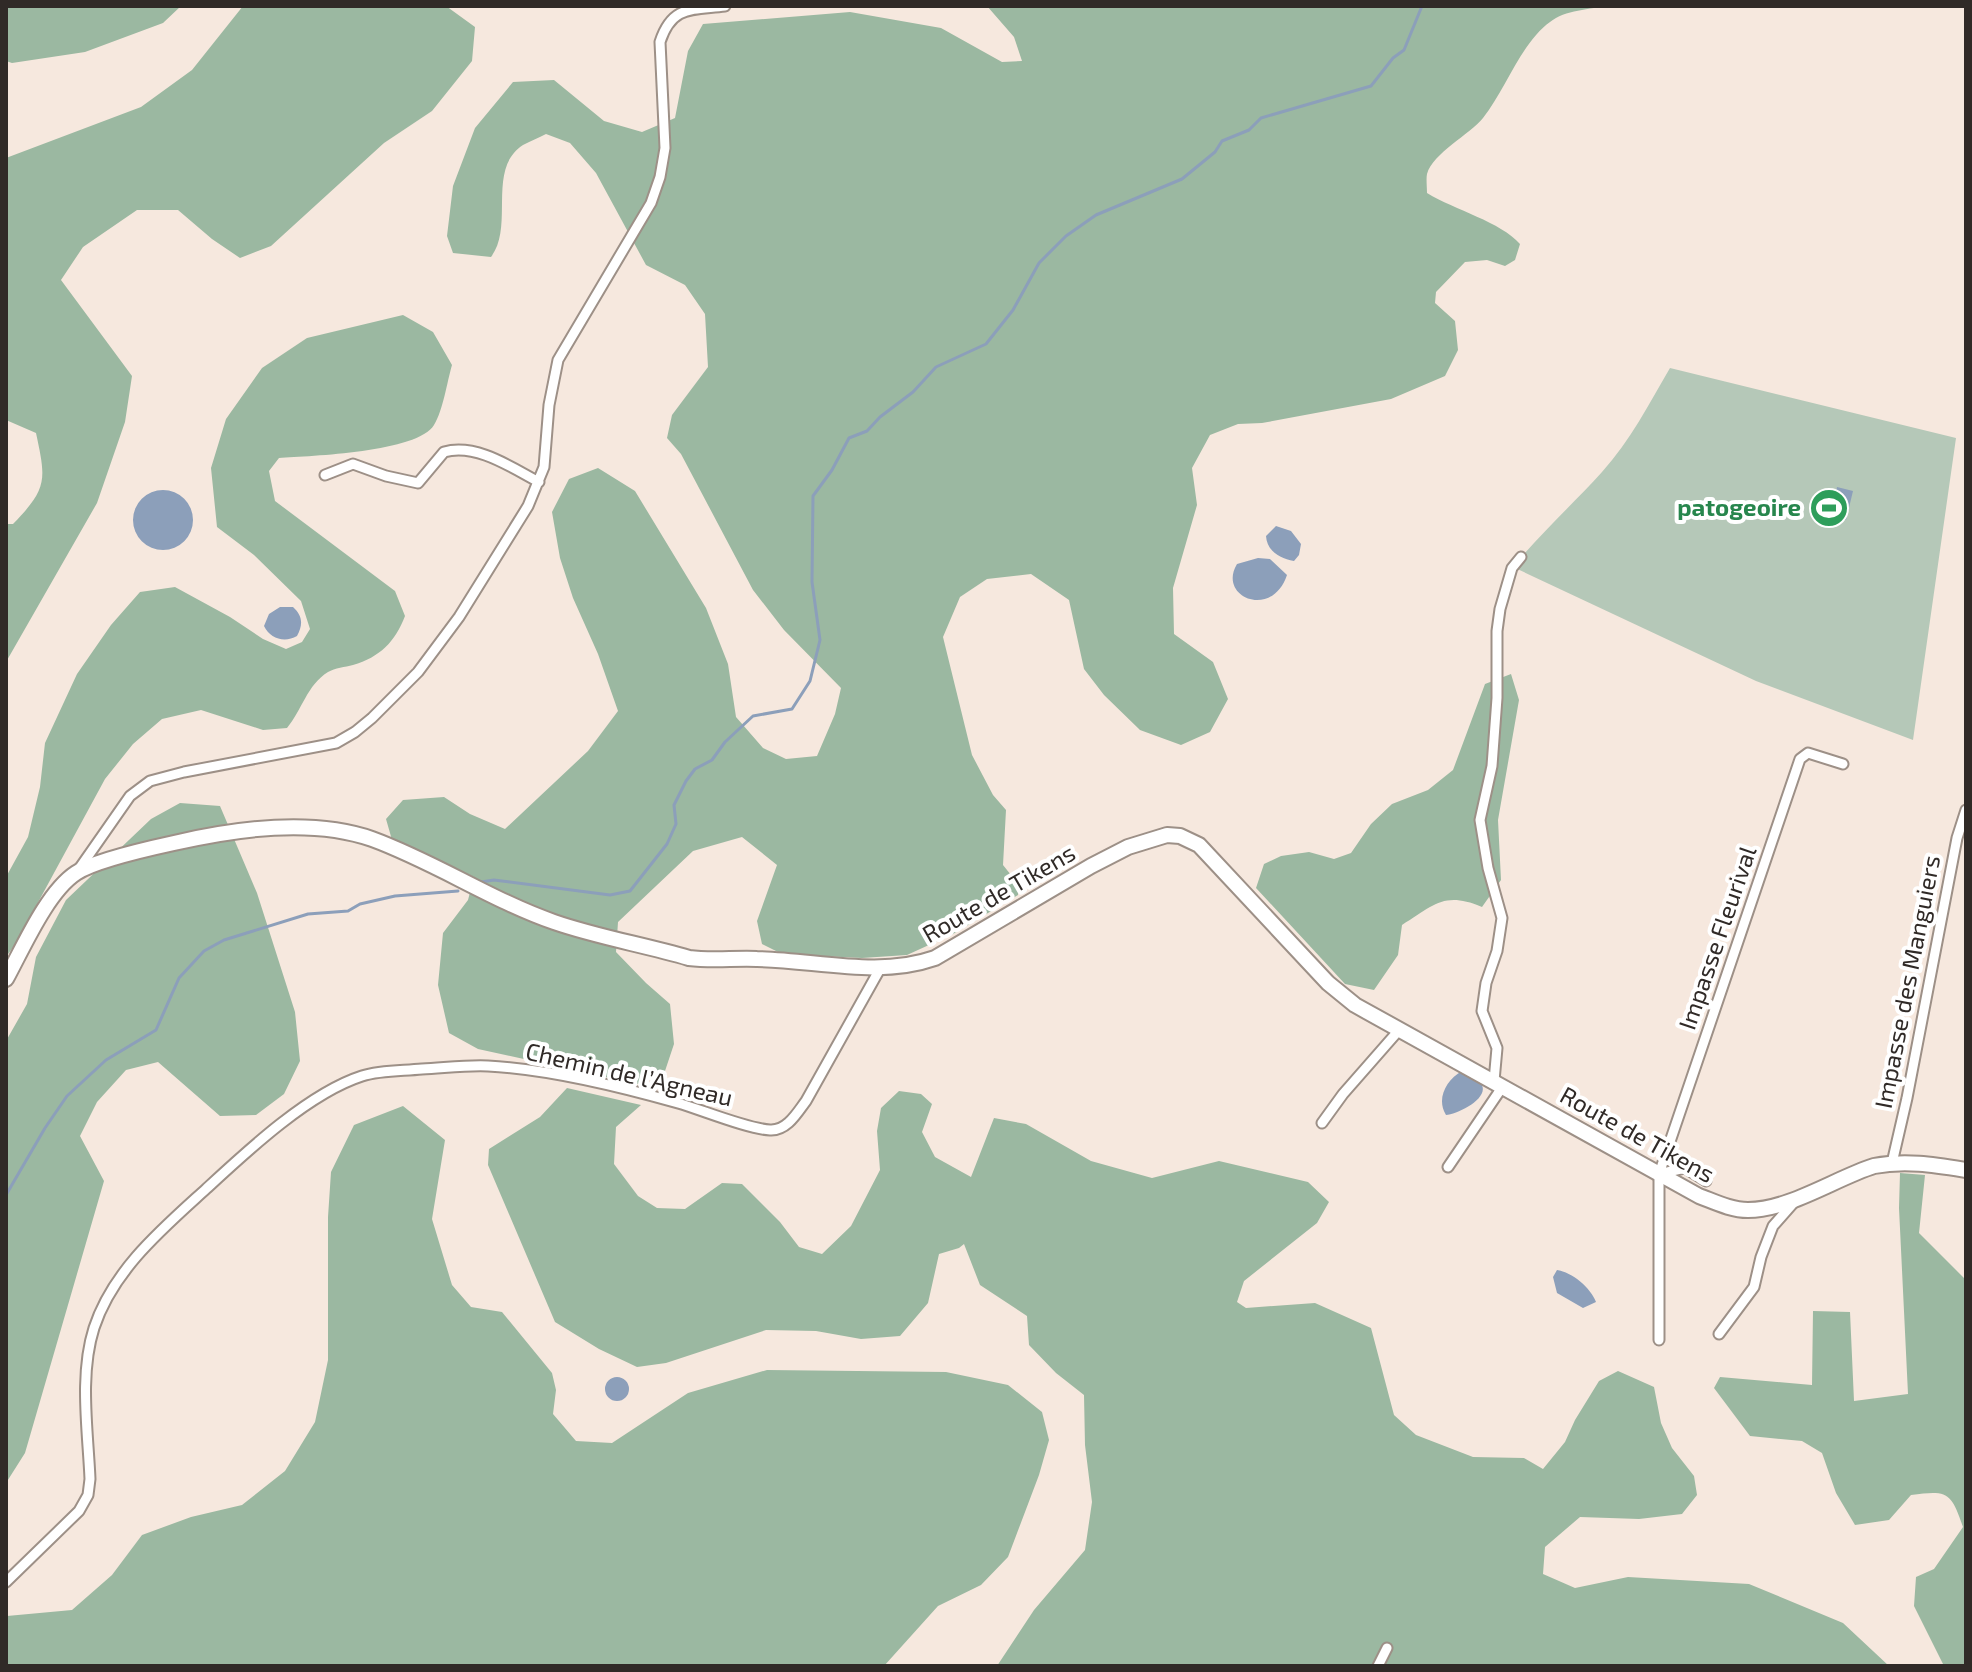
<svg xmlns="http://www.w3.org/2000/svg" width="1972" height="1672" viewBox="0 0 1972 1672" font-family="'Exo 2',sans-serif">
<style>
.green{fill:#b5c8b8}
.forest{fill:#9bb8a1}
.water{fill:#8c9fba}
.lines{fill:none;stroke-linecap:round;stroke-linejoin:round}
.stream{stroke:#8c9fba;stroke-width:3}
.street-casing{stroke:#9d9087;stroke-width:13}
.secondary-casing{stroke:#9d9087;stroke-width:18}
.street{stroke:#fff;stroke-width:9}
.secondary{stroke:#fff;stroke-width:14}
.labels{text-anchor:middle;stroke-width:8;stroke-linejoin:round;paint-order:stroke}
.leisure-label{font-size:24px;font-weight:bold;fill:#27864d;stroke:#fff;text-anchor:end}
.street-label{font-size:24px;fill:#302a27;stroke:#fff}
</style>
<rect width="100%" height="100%" fill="#f6e8de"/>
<path class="green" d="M 1670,368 L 1956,438 L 1913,740 L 1756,681 L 1513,567 C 1541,533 1573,504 1602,472 C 1630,441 1649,404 1670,368 Z"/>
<path class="forest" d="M 6,6 L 181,6 L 163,23 L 85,52 L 12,63 L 6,61 Z
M 243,6 L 446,6 L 475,27 L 472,61 L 432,111 L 384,143 L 271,246 L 240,258 L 212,239 L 178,210 L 137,210 L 83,247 L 61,280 L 132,376 L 125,422 L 97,503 L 6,662 L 6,524 L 13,524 C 48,488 46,480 36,433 L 6,420 L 6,158 L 141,107 L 192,70 Z
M 987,6 L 1609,6 C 1590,9 1565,10 1550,22 C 1521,43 1506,89 1483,118 C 1469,135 1433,153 1427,174 C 1426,179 1427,187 1427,193 C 1455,210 1501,222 1520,244 L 1515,260 L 1505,266 L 1487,260 L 1465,262 L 1436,292 L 1435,303 L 1455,321 L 1458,350 L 1445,376 L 1391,399 L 1262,423 L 1238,424 L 1210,435 L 1192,468 L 1197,505 L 1173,588 L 1174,634 L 1213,662 L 1228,699 L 1210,732 L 1181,745 L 1140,730 L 1104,695 L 1084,669 L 1069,600 L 1031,574 L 987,579 L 960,597 L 943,637 L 972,755 L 993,795 L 1006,810 L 1003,865 L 1019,885 L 1018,895 L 953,934 L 907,955 L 862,958 L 782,954 L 762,944 L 757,921 L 777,865 L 742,837 L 693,851 L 618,922 L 616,952 L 646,983 L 670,1004 L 674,1044 L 664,1074 L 637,1084 L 478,1049 L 449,1033 L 438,985 L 443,933 L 468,900 L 474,877 L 392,840 L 386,819 L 403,800 L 444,797 L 470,814 L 505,829 L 588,751 L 618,711 L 598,654 L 573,598 L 560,558 L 552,512 L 569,479 L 598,468 L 635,491 L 706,608 L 728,664 L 736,717 L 763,748 L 786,759 L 817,756 L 835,714 L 841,688 L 784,630 L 753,590 L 681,454 L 667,438 L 672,415 L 708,367 L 705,314 L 685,285 L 646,265 L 596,173 L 570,143 L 546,134 C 539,138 530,141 523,145 C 486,169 515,226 491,257 L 453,253 L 447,236 L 453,186 L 475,128 L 513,82 L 554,80 L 604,121 L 642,132 L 675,118 L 688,51 L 703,24 L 850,12 L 941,28 L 1002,62 L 1022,61 L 1014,37 Z
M 403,315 L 433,332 L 452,365 C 447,382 443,411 434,425 C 418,452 311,456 279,458 L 269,471 L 275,501 L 395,591 L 405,616 C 395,642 380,657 353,665 C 345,667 335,668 328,672 C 307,685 302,710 287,728 L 263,730 L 201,710 L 162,719 L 133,744 L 105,779 L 16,943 L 6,957 L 6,877 L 28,837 L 40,787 L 45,743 L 77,674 L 111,625 L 140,592 L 175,587 L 230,617 L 263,639 L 286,649 L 302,642 L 310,629 L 301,601 L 254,555 L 217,527 L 211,468 L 226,419 L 262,368 L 307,338 Z
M 1511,674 L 1519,700 L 1498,820 L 1501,880 L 1482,907 C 1444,891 1434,905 1402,925 L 1398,955 L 1374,990 L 1345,984 L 1256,888 L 1264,864 L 1281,856 L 1309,852 L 1334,859 L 1351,853 L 1371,824 L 1392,804 L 1428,790 L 1453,770 L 1485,684 Z
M 180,803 L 220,806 L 257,893 L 295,1012 L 300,1061 L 284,1094 L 256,1115 L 220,1116 L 158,1062 L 126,1070 L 97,1102 L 80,1136 L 104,1181 L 25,1453 L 6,1483 L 6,1041 L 27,1004 L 36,957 L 66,900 L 151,819 Z
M 567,1088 L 641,1105 L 616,1127 L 614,1164 L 638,1196 L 657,1208 L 685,1209 L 722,1183 L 742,1184 L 780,1222 L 799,1247 L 822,1254 L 851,1226 L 880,1170 L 877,1131 L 881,1108 L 899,1091 L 921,1094 L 932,1104 L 922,1132 L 935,1157 L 971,1177 L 994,1118 L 1026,1124 L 1091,1161 L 1152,1178 L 1219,1161 L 1308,1182 L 1329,1202 L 1317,1223 L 1244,1281 L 1237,1302 L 1246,1308 L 1315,1303 L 1371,1328 L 1394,1415 L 1416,1435 L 1473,1457 L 1524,1458 L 1543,1469 L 1565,1442 L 1575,1420 L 1599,1381 L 1618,1371 L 1654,1387 L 1661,1423 L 1672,1448 L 1694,1476 L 1697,1495 L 1682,1514 L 1639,1519 L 1580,1517 L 1545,1547 L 1543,1574 L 1575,1588 L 1628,1577 L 1749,1584 L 1843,1623 L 1889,1666 L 997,1666 L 1034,1610 L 1085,1550 L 1092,1502 L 1085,1445 L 1084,1395 L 1056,1373 L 1029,1345 L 1027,1316 L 980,1285 L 964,1244 L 959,1248 L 939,1254 L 928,1303 L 900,1336 L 861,1339 L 816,1331 L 766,1330 L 666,1363 L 637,1367 L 599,1349 L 555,1322 L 488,1165 L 489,1149 L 540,1117 Z
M 403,1106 L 445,1140 L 432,1219 L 452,1285 L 471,1307 L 502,1312 L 552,1373 L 556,1390 L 553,1414 L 576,1441 L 612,1443 L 688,1393 L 767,1370 L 946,1372 L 1008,1385 L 1042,1412 L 1049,1440 L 1039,1475 L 1008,1557 L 981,1585 L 938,1606 L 884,1666 L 6,1666 L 7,1616 L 72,1610 L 112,1575 L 142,1535 L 191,1517 L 242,1505 L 285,1471 L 315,1422 L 328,1360 L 328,1217 L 331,1172 L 354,1125 Z
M 1900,1173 L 1925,1175 L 1919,1233 L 1966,1280 L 1966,1666 L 1944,1666 L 1914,1606 L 1916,1577 L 1934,1569 L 1963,1527 C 1951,1492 1948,1490 1911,1495 L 1889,1520 L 1855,1525 L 1836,1493 L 1822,1453 L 1802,1441 L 1750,1436 L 1714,1388 L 1720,1377 L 1812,1385 L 1813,1311 L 1850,1312 L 1854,1401 L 1908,1394 L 1899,1208 Z"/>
<path class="water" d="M 1837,487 L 1853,491 L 1846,520 L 1830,516 L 1831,510 L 1813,505 L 1820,499 L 1834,501 Z
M133 520a30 30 0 1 1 60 0a30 30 0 1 1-60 0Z
M 1276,526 L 1291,531 L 1301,544 L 1299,555 L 1294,561 C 1280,559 1267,551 1266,536 Z
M 1258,558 L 1270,559 L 1287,575 C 1272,620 1217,597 1237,564 Z
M 280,607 L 293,607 C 303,616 303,625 297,636 C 285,643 270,639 264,626 L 269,614 Z
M 1462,1071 C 1467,1074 1476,1077 1480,1082 C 1493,1097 1458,1114 1446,1115 C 1436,1099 1446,1080 1462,1071 Z
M 1557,1270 C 1572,1272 1591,1288 1596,1302 L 1583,1308 L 1557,1293 L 1553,1277 Z
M605 1389a12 12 0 1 1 24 0a12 12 0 1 1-24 0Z"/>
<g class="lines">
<path class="stream" d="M 481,882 L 494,880 L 610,895 L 630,891 L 667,844 L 676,824 L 674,805 L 686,781 L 695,769 L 712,760 L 725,742 L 753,716 L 792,709 L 810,681 L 820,640 L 812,582 L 813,496 L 832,470 L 849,438 L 867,431 L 880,417 L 913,392 L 936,367 L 986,344 L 1013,310 L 1039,263 L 1066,236 L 1096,215 L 1182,179 L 1215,152 L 1222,141 L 1249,130 L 1261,118 L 1371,86 L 1393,58 L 1404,50 L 1422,6
M 6,1195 L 45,1128 L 67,1096 L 106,1060 L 156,1030 L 179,978 L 204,951 L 224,940 L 308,914 L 348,911 L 360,904 L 395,896 L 458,891"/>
<defs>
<path id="street" d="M 325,475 L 353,464 L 386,476 L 418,483 L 444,452 C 477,443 512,468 539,482
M 79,869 L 130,796 L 150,781 L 184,772 L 336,743 L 355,732 L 372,718 L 418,672 L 459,617 L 528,506 L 544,467 L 549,405 L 558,360 L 651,203 L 660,177 L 665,148 L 660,42 C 672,5 692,10 725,6
M 1494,1081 L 1497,1048 L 1482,1011 L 1486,983 L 1497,951 L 1502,918 L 1488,868 L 1480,820 L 1492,766 L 1497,698 L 1497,631 L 1500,609 L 1512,568 L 1521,557
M 1322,1123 L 1343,1094 L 1400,1029
M 1892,1163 L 1907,1098 L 1957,838 L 1966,810
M 1448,1167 L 1503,1086
M 1659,1174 L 1685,1168 L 1706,1181
M 1719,1334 L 1754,1287 L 1761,1257 L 1773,1226 L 1796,1200
M 1659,1340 L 1659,1174 L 1800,759 L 1808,753 L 1843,764
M 6,1582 L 79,1511 L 88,1495 L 90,1479 C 88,1431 79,1375 94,1328 C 113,1270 162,1229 206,1189 C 247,1151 309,1093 362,1076 C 381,1070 402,1071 422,1069 C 444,1068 466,1065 488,1066 C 549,1069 618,1086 678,1103 C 702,1110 748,1129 770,1130 C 787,1131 797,1113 806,1101 L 881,967
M 1378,1666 L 1387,1648"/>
<path id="secondary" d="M 6,979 C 23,948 47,892 76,873 C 94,861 151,848 174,843 C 234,829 312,818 372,839 C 435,862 491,900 554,922 C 597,937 645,945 689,958 C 712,961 734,958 757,959 C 816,960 878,978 935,958 L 1091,866 L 1128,847 L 1167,835 L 1180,836 L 1199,845 L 1328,983 L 1355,1005 L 1699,1196 C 1715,1202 1731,1210 1748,1210 C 1789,1210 1836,1178 1874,1166 C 1906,1160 1935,1165 1966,1170"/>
</defs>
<use href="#street" class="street-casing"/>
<use href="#secondary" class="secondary-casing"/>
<use href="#street" class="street"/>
<use href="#secondary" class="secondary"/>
</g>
<defs>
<symbol id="stadium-disc" viewBox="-11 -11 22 22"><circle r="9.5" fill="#2e9e5b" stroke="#fff"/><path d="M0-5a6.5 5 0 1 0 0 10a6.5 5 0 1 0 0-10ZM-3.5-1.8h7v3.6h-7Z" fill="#fff"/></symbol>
</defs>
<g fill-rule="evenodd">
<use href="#stadium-disc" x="1807" y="486" width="44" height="44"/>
</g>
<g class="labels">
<g class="leisure-label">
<text x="1801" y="516">patogeoire</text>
</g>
<g class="street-label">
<text transform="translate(999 894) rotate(-30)" y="8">Route de Tikens</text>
<text transform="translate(1718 938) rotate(-71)" y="8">Impasse Fleurival</text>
<text transform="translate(1908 982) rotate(-79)" y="8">Impasse des Manguiers</text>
<text transform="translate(629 1075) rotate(13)" y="8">Chemin de l’Agneau</text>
<text transform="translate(1637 1135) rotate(29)" y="8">Route de Tikens</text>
</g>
</g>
<rect width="1972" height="1672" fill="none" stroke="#302a27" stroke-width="16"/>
</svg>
